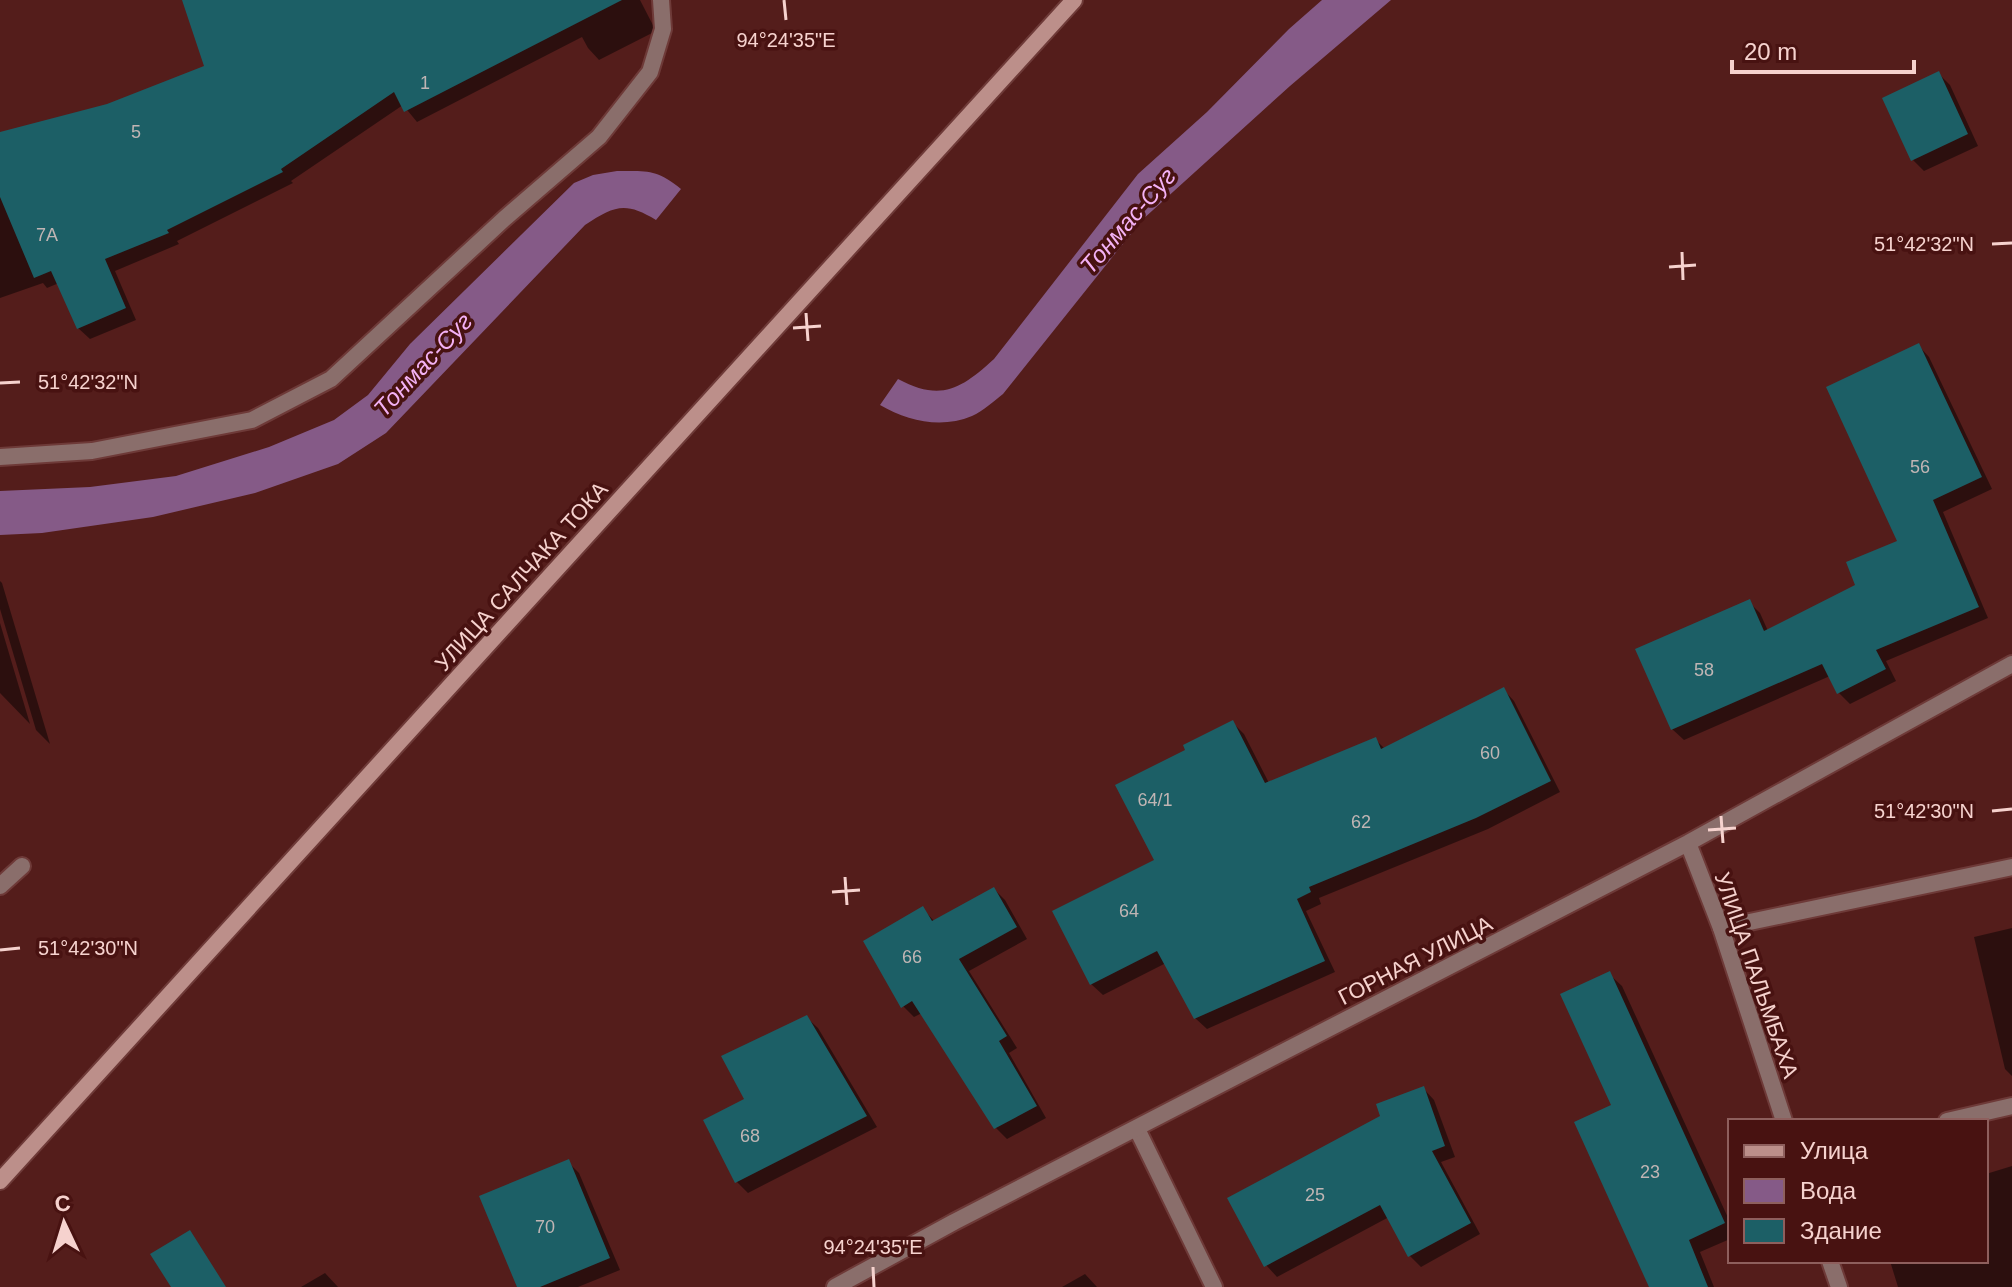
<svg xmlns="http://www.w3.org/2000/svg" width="2012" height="1287" viewBox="0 0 2012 1287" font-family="Arial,sans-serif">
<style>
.water{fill:#855a87}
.shadow{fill:#0007}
.building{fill:#1c5f66}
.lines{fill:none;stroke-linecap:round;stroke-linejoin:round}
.lane-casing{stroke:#6e3a38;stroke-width:20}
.street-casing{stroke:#6e3a38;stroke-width:20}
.secondary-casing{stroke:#6e3a38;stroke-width:20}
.lane{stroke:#8a6e6b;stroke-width:16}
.street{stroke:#8a6e6b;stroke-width:16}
.secondary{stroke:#bc8f8a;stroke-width:16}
.ticks{fill:none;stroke:#f6d2ce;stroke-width:3}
.labels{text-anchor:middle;stroke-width:7;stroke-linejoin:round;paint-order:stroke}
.number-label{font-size:18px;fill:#c0b5b4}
.street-label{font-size:22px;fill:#f6d2ce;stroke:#481211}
.water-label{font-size:24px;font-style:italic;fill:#f3b1f5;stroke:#481211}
.ticks-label{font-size:20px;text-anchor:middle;fill:#f6d2ce;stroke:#481211;stroke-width:7;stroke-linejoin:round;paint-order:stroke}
</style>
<rect width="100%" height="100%" fill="#541d1b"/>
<path class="water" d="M 1322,0 L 1391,0 L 1290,86 L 1142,220 L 1003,394 C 994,401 983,411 972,416 C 941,429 908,421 880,405 L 898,379 C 941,402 961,389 994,359 L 1138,174 L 1207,112 L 1289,29 Z
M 617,171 C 647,171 657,169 681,189 L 656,220 C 625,201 614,206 585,225 L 386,433 L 338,464 L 255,493 L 153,517 L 42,533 L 0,535 L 0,491 L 90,487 L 176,476 L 269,447 L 334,420 L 368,395 L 410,344 L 574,183 L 593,175 Z"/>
<path class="shadow" d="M 184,0 L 640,0 L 656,31 L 599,60 L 588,48 L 582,37 L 417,122 L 403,105 L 291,181 L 293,183 L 177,241 L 179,244 L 115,271 L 136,320 L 90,339 L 78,328 L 59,283 L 47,288 L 43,283 L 0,298 L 0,134 L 108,106 L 207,67 Z
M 1939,74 L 1950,85 L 1978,146 L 1924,171 L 1913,160 Z
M 1918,345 L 1929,357 L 1992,489 L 1943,512 L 1988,618 L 1886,661 L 1896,681 L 1850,704 L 1839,693 L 1830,676 L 1684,740 L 1672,729 L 1749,602 L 1760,613 L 1768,631 L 1858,586 L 1900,542 Z
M 0,581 L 2,583 L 50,744 L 36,730 L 0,609 Z
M 0,623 L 30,724 L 0,693 Z
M 1503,689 L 1514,701 L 1560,792 L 1488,829 L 1319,898 L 1321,904 L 1306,911 L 1335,972 L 1207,1029 L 1195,1018 L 1166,963 L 1103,995 L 1091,984 L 1156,861 L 1188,750 L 1233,723 L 1244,734 L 1269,783 L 1375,739 L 1385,749 Z
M 994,889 L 1005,900 L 1027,939 L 969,971 L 1017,1048 L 1009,1053 L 1046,1118 L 1007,1139 L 996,1128 L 922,1013 L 914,1017 L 903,1006 L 923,909 L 935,922 Z
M 2012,928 L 2012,1076 L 2005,1069 L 1974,937 Z
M 1609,974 L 1622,986 L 1730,1222 L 1730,1239 L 1700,1252 L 1714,1287 L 1651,1287 L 1613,1106 Z
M 806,1017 L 818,1028 L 877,1127 L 748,1193 L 737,1182 L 746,1100 Z
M 1423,1088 L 1434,1100 L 1455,1157 L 1441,1162 L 1480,1234 L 1421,1267 L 1409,1255 L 1389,1217 L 1277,1277 L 1266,1265 L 1382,1117 Z
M 568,1162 L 579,1173 L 620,1270 L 578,1287 L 519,1287 Z
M 2012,1166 L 2012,1287 L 1898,1287 L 1890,1261 L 1986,1261 L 1986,1174 Z
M 325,1273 L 338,1287 L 301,1287 Z
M 1085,1274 L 1097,1287 L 1062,1287 Z"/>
<path class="building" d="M 182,0 L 622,0 L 404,112 L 394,92 L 281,169 L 283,172 L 167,230 L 169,233 L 105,259 L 126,308 L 77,329 L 51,271 L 34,278 L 0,197 L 0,132 L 107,104 L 204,66 Z
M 1939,71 L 1968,134 L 1911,161 L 1882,98 Z
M 1919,343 L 1982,477 L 1933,500 L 1979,607 L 1876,650 L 1886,669 L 1837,694 L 1822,664 L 1671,730 L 1635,649 L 1750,599 L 1764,631 L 1855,585 L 1846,562 L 1897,541 L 1826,387 Z
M 1504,687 L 1551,781 L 1476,818 L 1309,887 L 1311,892 L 1297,899 L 1325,961 L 1194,1019 L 1157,951 L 1090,985 L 1052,911 L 1154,860 L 1115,785 L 1185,750 L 1183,745 L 1233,720 L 1265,783 L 1376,737 L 1381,749 Z
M 994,887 L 1017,927 L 959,959 L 1007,1036 L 999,1041 L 1037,1106 L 994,1129 L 912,1001 L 901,1008 L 863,941 L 923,906 L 932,921 Z
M 1610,971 L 1725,1223 L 1689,1240 L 1708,1287 L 1649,1287 L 1574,1122 L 1611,1105 L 1560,994 Z
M 807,1015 L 867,1116 L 735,1183 L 703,1120 L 744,1099 L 721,1056 Z
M 1424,1086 L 1445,1146 L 1432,1151 L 1471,1223 L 1408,1257 L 1380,1205 L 1264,1267 L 1227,1198 L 1380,1116 L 1376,1104 Z
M 569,1159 L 610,1258 L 540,1287 L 517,1287 L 479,1196 Z
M 190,1230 L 226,1287 L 171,1287 L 150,1254 Z"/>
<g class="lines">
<defs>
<path id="lane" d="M 0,457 L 92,451 L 252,420 L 331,379 L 504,219 L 599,137 L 650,72 L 663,29 L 661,0
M 0,886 L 22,866
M 1721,928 L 2012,867
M 1947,1121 L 2012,1106
M 1137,1129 L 1214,1287"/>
<path id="street" d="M 1688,843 L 1721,928 L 1784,1121
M 1830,1261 L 1839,1287
M 835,1287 L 954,1222 L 1688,843 L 2012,664"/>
<path id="secondary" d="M 0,1181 L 1074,0"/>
</defs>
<use href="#lane" class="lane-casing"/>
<use href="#street" class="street-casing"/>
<use href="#secondary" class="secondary-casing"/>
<use href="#lane" class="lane"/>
<use href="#street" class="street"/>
<use href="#secondary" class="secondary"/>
</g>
<path class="ticks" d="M 784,0 L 786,20M 1992,244 L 2012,243M 1682,252 L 1683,280M 1669,267 L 1696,265M 806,313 L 808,341M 793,328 L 821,326M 0,383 L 20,382M 1992,811 L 2012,809M 1721,816 L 1723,843M 1708,830 L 1736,828M 845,877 L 847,905M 832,892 L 860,890M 0,950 L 20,948M 873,1267 L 874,1287"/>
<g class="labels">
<g class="number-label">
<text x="425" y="89">1</text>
<text x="136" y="138">5</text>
<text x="47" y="241">7А</text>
<text x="1920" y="473">56</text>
<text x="1704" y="676">58</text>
<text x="1490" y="759">60</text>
<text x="1155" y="806">64/1</text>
<text x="1361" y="828">62</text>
<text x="1129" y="917">64</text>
<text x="912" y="963">66</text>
<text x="750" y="1142">68</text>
<text x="1650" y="1178">23</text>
<text x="1315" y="1201">25</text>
<text x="545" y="1233">70</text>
</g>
<g class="street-label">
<text transform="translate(521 576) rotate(-48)" y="8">УЛИЦА САЛЧАКА ТОКА</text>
<text transform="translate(1415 960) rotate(-27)" y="8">ГОРНАЯ УЛИЦА</text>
<text transform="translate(1757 975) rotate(71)" y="8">УЛИЦА ПАЛЬМБАХА</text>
</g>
<g class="water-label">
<text transform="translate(1128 221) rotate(-49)" y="8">Тонмас-Суг</text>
<text transform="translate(423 365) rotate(-47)" y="8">Тонмас-Суг</text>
</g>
</g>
<g class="ticks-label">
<text x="786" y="47">94°24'35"E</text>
<text x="1924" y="251">51°42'32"N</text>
<text x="88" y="389">51°42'32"N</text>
<text x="1924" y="818">51°42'30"N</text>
<text x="88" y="955">51°42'30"N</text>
<text x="873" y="1254">94°24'35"E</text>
</g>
<rect x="1728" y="1119" width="260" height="144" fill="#481211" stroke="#8e5f5d" stroke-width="2"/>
<rect x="1744" y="1145" width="40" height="12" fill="#bc8f8a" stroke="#8e5f5d" stroke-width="2"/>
<text x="1800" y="1159" font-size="24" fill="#f6d2ce">Улица</text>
<rect x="1744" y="1179" width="40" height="24" fill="#855a87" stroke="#8e5f5d" stroke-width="2"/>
<text x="1800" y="1199" font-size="24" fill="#f6d2ce">Вода</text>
<rect x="1744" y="1219" width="40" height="24" fill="#1c5f66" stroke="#8e5f5d" stroke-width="2"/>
<text x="1800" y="1239" font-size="24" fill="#f6d2ce">Здание</text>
<g transform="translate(64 1223) rotate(356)" stroke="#481211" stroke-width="6" paint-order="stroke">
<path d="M0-6L14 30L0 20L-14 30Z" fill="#f6d2ce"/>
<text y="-12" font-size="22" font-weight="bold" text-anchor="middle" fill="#f6d2ce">С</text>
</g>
<path d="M1732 60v12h182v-12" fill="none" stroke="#f6d2ce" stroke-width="4"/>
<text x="1744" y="60" font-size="24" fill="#f6d2ce" stroke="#481211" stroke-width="6" paint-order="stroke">20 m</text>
</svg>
